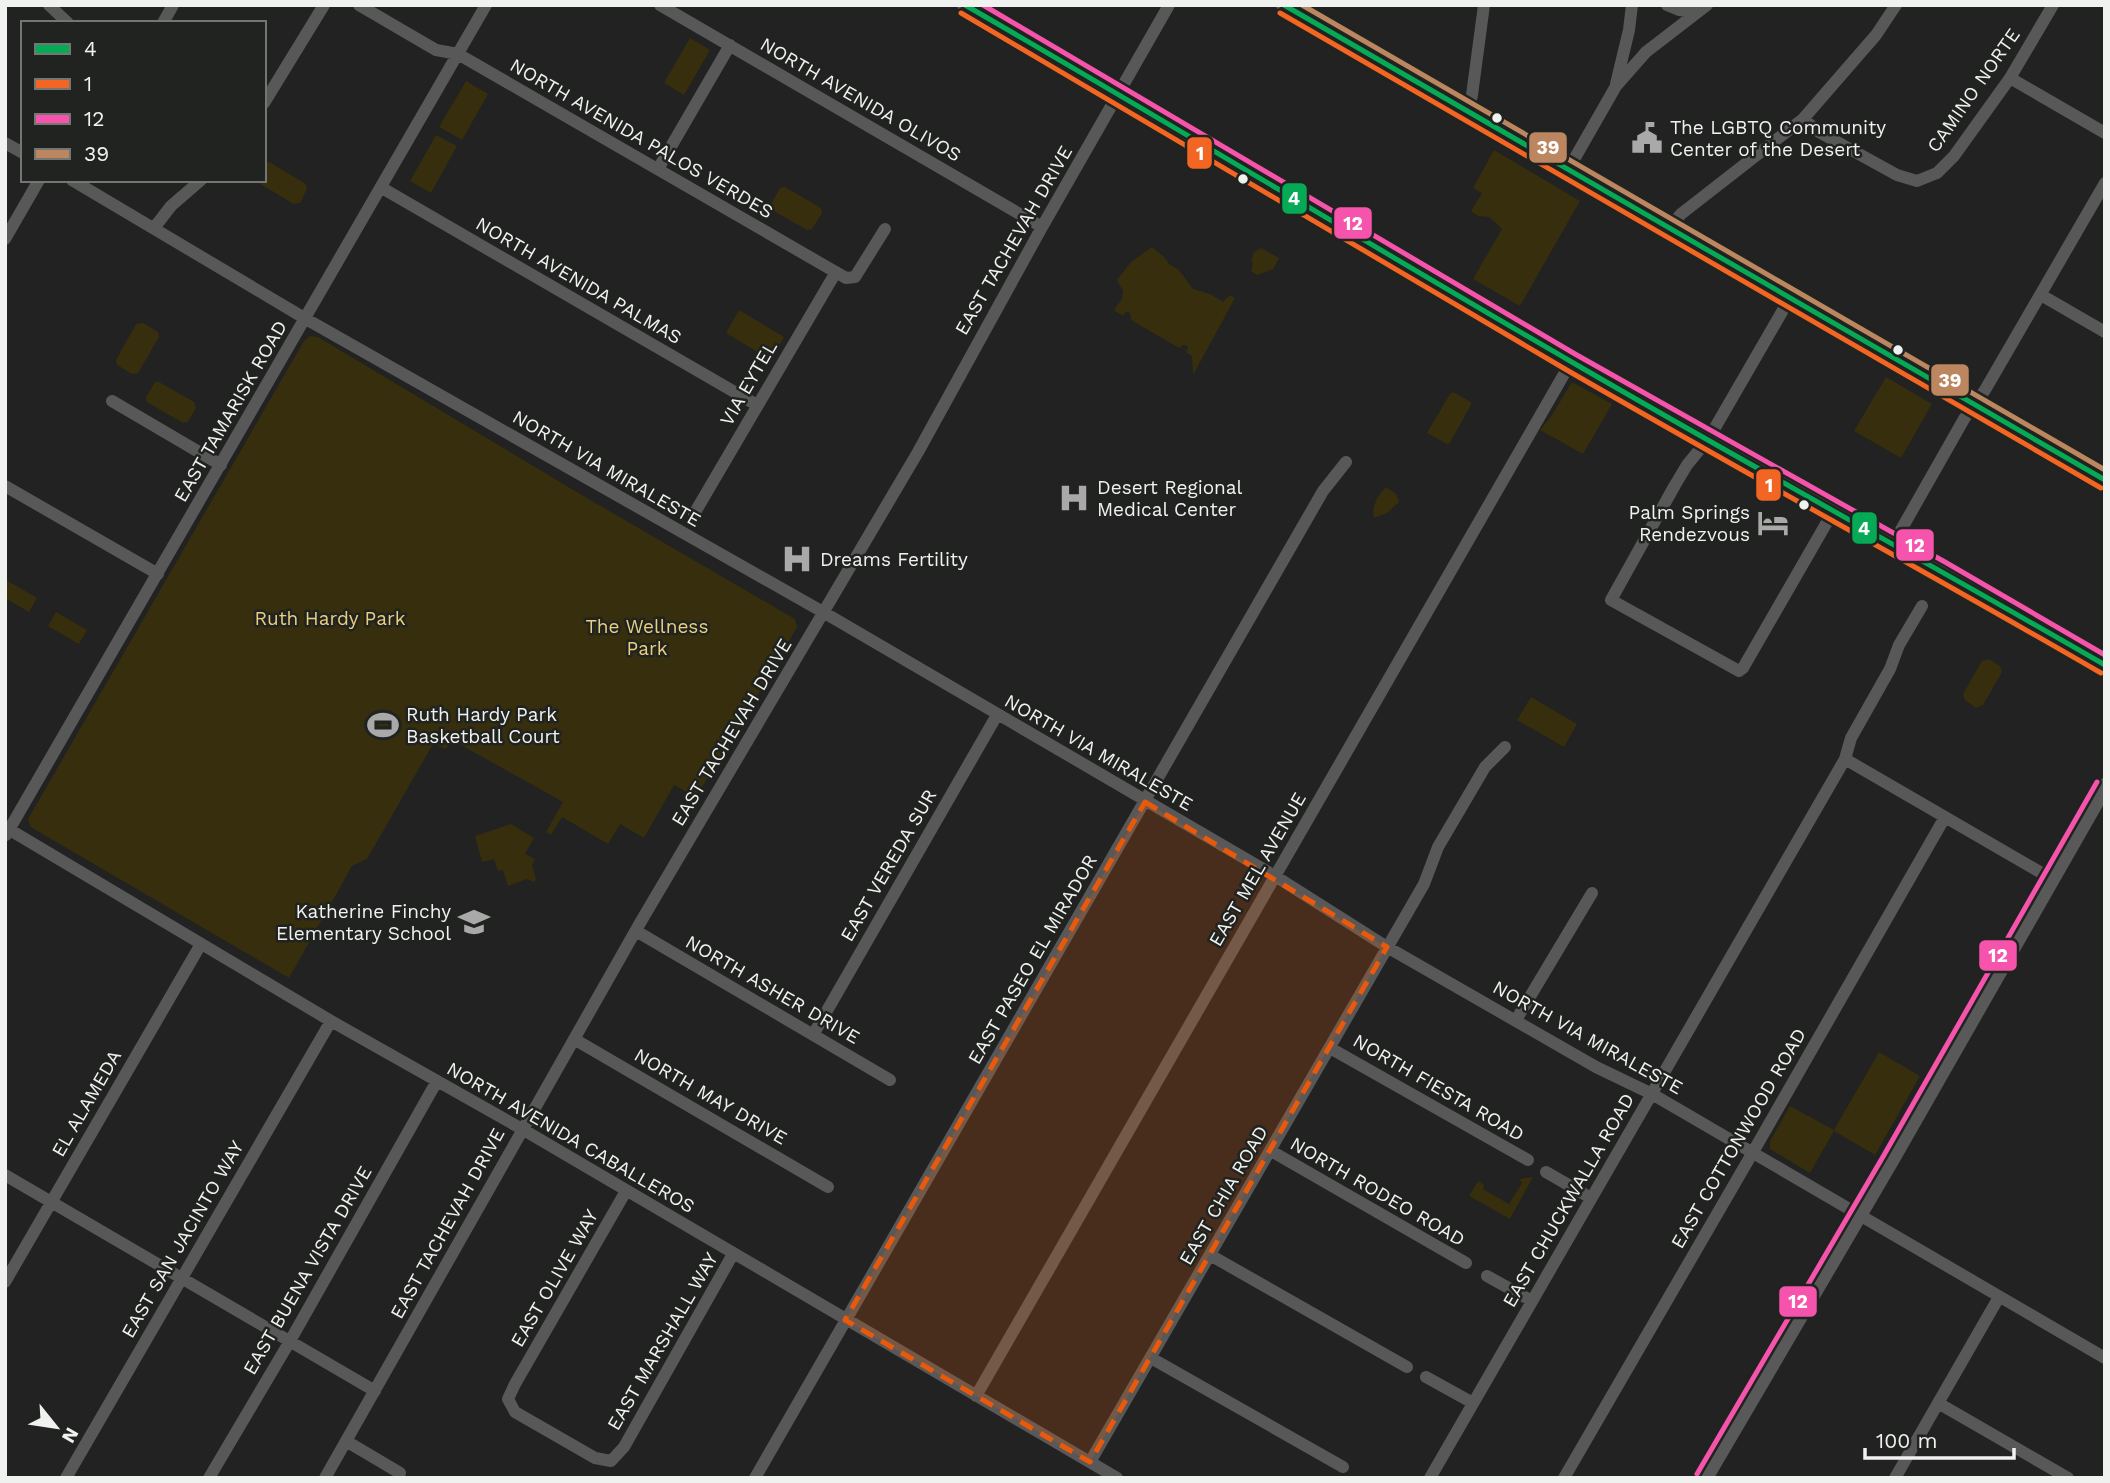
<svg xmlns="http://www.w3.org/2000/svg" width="2110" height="1483" viewBox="0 0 2110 1483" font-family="'Work Sans',sans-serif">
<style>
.green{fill:#372e0d}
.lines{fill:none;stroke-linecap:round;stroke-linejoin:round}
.minor{stroke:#585858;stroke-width:12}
.major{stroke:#585958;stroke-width:16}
.bus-1-casing{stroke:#202320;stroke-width:10}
.bus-2-casing{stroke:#202320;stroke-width:10}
.bus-3-casing{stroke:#202320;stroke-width:10}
.bus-4-casing{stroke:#202320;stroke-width:10}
.bus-1{stroke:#06aa56;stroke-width:5}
.bus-2{stroke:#f26522;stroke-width:5}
.bus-3{stroke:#f653ac;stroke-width:5}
.bus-4{stroke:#bb8660;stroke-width:5}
.marked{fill:#e8590c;fill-opacity:0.2;stroke:#e8590c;stroke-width:5;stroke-dasharray:14 9;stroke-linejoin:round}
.bus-dot{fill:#f0f2f0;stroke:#202320;stroke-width:2.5}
.labels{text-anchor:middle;stroke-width:5;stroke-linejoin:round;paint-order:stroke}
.street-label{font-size:19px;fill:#f0f2f0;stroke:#202320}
.poi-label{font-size:19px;fill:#f0f2f0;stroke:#202320;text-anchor:start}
.park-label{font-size:19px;fill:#e9ce7e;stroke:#202320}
.line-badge{stroke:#202320;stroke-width:2.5}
.badge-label{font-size:19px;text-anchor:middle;font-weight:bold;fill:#fff}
</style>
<rect width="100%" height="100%" fill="#212221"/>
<path class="green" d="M 690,38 L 710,50 L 684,95 L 664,83 Z
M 466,81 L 488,94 L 462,140 L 439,127 Z
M 436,135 L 457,146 L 431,193 L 410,181 Z
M 1494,150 L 1580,201 L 1520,306 L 1473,279 L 1502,229 L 1489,217 L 1478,216 L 1471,211 L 1482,193 L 1473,188 Z
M 269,162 L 306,184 L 307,189 L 300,203 L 294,204 L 257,182 L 256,180 L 264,180 L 264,164 Z
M 785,187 L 821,208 L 822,213 L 812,229 L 807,230 L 772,210 L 771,204 L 780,188 Z
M 1152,247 L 1165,258 L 1169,264 L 1179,270 L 1193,289 L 1210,294 L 1223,302 L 1230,295 L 1235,298 L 1193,375 L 1192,356 L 1186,352 L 1188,348 L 1186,345 L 1183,345 L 1179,348 L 1131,320 L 1130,313 L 1126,312 L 1123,316 L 1114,310 L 1122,299 L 1123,291 L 1117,280 L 1131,262 Z
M 1261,248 L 1279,258 L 1273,269 L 1257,275 L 1251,271 L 1253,262 L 1251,261 L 1254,252 Z
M 739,310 L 784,337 L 771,360 L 726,333 Z
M 143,323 L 158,332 L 159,337 L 138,373 L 132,374 L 117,365 L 116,360 L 136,324 Z
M 310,336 L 318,337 L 580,494 L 795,619 L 797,627 L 710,778 L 708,777 L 696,797 L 674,785 L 644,838 L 620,824 L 608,844 L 562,817 L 551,835 L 546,832 L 563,802 L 452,740 L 446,749 L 433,744 L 367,859 L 352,866 L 289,978 L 34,829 L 30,826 L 28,819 L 304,341 Z
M 1886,377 L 1932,404 L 1901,458 L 1854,431 Z
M 155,382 L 159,382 L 194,402 L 196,408 L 188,422 L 183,423 L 147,402 L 146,397 Z
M 1572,382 L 1612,404 L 1583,454 L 1540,430 L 1550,418 Z
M 1453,392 L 1471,402 L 1471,405 L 1449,444 L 1447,444 L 1427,433 L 1450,394 Z
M 1386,487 L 1396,494 L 1399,502 L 1387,513 L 1374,518 C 1371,507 1378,495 1386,487 Z
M 6,580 L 37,598 L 29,612 L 5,598 Z
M 56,612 L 87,630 L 79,644 L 48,626 Z
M 1989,659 L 2000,666 L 2002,672 L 1983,705 L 1976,708 L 1965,700 L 1963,694 L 1982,661 Z
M 1531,697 L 1577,724 L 1564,747 L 1517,720 Z
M 511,824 L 534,838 L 525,854 L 535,859 L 532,865 L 536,879 L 534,882 L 527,879 L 508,886 L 503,870 L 498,871 L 494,859 L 482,862 L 475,836 Z
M 1879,1052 L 1920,1076 L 1875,1155 L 1834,1131 L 1810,1173 L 1770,1149 L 1770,1141 L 1790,1106 L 1834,1130 Z
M 1533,1177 L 1510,1219 L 1469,1196 L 1478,1181 L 1484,1185 L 1483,1189 L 1509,1204 L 1522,1183 L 1519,1179 Z"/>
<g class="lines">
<path class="minor" d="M 49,5 L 68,23
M 359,5 L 436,50 L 458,54 L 846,278 L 855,277 L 885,229
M 660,5 L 1042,227
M 1667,5 L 1679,10 L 1698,12
M 163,23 L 173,5
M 2010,78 L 2105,133
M 1616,84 L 1629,30 L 1632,5
M 264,103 L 324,5
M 1468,112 L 1472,95 L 1484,5
M 1803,119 L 1819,132 L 1897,175 L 1917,181 L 1937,173 L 1954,156 L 2010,78 L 2053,5
M 5,143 L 23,153
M 658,169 L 730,45
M 1568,170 L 1616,86 L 1646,52 L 1707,5
M 72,180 L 306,319 L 823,612 L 1275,876 L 1387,947 L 1596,1067 L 1652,1094 L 2105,1358
M 382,188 L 757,405
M 154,228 L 171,206 L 201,180
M 1668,229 L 1681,214 L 1803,119 L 1876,35 L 1896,5
M 5,239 L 39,180
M 2041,295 L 2105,332
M 1790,298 L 1709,438 L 1687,465 L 1675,485 L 1611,600 L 1739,671 L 1743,668 L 1834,510
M 112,401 L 221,465
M 5,486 L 158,574
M 694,514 L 836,272
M 1893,544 L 1964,419 L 1985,390 L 2105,183
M 1845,759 L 2052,879
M 5,827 L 331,1021 L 522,1129 L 1117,1478
M 6,835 L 486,5
M 636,931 L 890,1080
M 1516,1020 L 1592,893
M 813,1035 L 997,715
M 574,1039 L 828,1187
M 1330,1048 L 1528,1160
M 1271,1151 L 1466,1263
M 1546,1172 L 1591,1198
M 5,1175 L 375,1391
M 626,1191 L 515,1384 L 508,1399 L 515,1412 L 595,1458 L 611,1461 L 624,1447 L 733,1254
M 1210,1255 L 1407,1367
M 1487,1276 L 1532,1301
M 5,1282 L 201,944
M 1151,1358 L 1343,1467
M 1426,1377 L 1473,1403
M 976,1396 L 1571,362
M 1938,1403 L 2068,1478
M 346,1441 L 400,1473
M 1090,1462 L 1424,884 L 1438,847 L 1485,767 L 1505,747
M 66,1478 L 331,1021
M 209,1478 L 290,1341 L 437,1081
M 325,1478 L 640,923 L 918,452 L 1042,227 L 1169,5
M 755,1478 L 1323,491 L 1346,462
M 1430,1478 L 1845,759 L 1851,738 L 1890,669 L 1899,645 L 1922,606
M 1564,1478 L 1753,1152 L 1945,817
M 1895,1478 L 1999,1297"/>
<path class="major" d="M 965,5 L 1119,94 L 1571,362 L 1941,570 L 2105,665
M 1284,5 L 2105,480
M 1705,1478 L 1892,1159 L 2105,786"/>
<defs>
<path id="bus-1" d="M 965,5 C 1168,122 1368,244 1570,361 C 1747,464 1927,562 2105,665
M 1284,5 L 2105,480"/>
<path id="bus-2" d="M 961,13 C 1163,130 1363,251 1565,369 C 1743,472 1923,570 2101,673
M 1280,13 L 2101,488"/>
<path id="bus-3" d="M 983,5 L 1575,354 L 1945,562 L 2105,655
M 1697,1474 L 1884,1155 L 2097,782"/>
<path id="bus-4" d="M 1302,5 L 2105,470"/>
</defs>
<use href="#bus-1" class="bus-1-casing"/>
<use href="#bus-2" class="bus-2-casing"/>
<use href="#bus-3" class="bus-3-casing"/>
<use href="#bus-4" class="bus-4-casing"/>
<use href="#bus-1" class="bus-1"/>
<use href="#bus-2" class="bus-2"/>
<use href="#bus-3" class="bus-3"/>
<use href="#bus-4" class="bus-4"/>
</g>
<path class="marked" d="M 1145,802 L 1387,947 L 1090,1462 L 845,1320 Z"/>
<defs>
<symbol id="civic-bare" viewBox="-9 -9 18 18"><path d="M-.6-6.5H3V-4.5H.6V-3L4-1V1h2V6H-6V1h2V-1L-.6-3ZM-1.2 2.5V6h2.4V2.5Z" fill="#a8a9a8" stroke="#202320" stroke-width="2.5" paint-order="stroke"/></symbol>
<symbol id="hospital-bare" viewBox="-9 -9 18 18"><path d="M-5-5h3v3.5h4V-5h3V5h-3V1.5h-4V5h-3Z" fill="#a8a9a8" stroke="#202320" stroke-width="2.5" paint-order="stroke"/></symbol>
<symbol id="hotel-bare" viewBox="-9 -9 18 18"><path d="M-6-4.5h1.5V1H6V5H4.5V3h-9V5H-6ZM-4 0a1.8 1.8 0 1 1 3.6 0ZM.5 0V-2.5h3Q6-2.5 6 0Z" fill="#a8a9a8" stroke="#202320" stroke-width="2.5" paint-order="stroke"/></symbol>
<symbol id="stadium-bare" viewBox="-9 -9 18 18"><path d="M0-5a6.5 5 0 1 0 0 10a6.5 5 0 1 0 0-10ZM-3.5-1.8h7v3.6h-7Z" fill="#a8a9a8" stroke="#202320" stroke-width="2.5" paint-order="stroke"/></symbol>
<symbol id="school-bare" viewBox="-9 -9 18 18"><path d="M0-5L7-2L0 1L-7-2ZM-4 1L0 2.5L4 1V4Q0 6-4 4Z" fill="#a8a9a8" stroke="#202320" stroke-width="2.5" paint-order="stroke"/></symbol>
</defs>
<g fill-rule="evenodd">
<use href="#civic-bare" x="1625" y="116" width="44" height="44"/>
<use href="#hospital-bare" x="1052" y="476" width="44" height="44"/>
<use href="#hotel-bare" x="1751" y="501" width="44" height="44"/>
<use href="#hospital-bare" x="775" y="537" width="44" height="44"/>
<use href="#stadium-bare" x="361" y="703" width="44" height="44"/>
<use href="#school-bare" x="452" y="900" width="44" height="44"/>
</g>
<g class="bus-dot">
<circle cx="1497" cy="118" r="6"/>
<circle cx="1243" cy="179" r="6"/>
<circle cx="1898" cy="350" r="6"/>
<circle cx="1804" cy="505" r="6"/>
</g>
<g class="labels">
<g class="street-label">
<text transform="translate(1973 90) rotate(-55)" y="7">CAMINO NORTE</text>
<text transform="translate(861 99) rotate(30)" y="7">NORTH AVENIDA OLIVOS</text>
<text transform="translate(642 138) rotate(30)" y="7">NORTH AVENIDA PALOS VERDES</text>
<text transform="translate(1013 240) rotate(-60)" y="7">EAST TACHEVAH DRIVE</text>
<text transform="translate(579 280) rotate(30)" y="7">NORTH AVENIDA PALMAS</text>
<text transform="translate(748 383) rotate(-60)" y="7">VIA EYTEL</text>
<text transform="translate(230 411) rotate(-60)" y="7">EAST TAMARISK ROAD</text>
<text transform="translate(607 468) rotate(30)" y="7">NORTH VIA MIRALESTE</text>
<text transform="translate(731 732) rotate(-59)" y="7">EAST TACHEVAH DRIVE</text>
<text transform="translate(1099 752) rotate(30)" y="7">NORTH VIA MIRALESTE</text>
<text transform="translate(888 865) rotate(-60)" y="7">EAST VEREDA SUR</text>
<text transform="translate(1257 869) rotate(-60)" y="7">EAST MEL AVENUE</text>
<text transform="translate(1032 959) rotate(-60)" y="7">EAST PASEO EL MIRADOR</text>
<text transform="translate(773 989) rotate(30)" y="7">NORTH ASHER DRIVE</text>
<text transform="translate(1588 1037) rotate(29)" y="7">NORTH VIA MIRALESTE</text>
<text transform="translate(1439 1087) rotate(30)" y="7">NORTH FIESTA ROAD</text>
<text transform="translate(711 1096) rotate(30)" y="7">NORTH MAY DRIVE</text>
<text transform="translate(86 1103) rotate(-60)" y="7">EL ALAMEDA</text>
<text transform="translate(571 1137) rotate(30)" y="7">NORTH AVENIDA CABALLEROS</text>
<text transform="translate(1738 1138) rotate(-60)" y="7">EAST COTTONWOOD ROAD</text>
<text transform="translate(1378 1191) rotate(30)" y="7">NORTH RODEO ROAD</text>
<text transform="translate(1223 1195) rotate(-60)" y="7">EAST CHIA ROAD</text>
<text transform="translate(1568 1200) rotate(-60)" y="7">EAST CHUCKWALLA ROAD</text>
<text transform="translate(447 1223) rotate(-61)" y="7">EAST TACHEVAH DRIVE</text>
<text transform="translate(182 1239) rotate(-60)" y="7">EAST SAN JACINTO WAY</text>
<text transform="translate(307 1270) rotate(-60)" y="7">EAST BUENA VISTA DRIVE</text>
<text transform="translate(554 1278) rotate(-60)" y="7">EAST OLIVE WAY</text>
<text transform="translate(662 1341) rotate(-60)" y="7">EAST MARSHALL WAY</text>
</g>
<g class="poi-label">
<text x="1670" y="134">The LGBTQ Community<tspan x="1670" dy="22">Center of the Desert</tspan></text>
<text x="1097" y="494">Desert Regional<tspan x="1097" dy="22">Medical Center</tspan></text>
<text x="1750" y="519" text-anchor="end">Palm Springs<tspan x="1750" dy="22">Rendezvous</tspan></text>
<text x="820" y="566">Dreams Fertility</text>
<text x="406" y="721">Ruth Hardy Park<tspan x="406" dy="22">Basketball Court</tspan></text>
<text x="451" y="918" text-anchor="end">Katherine Finchy<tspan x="451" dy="22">Elementary School</tspan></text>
</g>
<g class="park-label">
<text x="330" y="625">Ruth Hardy Park</text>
<text x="647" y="633">The Wellness<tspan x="647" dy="22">Park</tspan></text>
</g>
</g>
<g class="line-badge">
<rect x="1528" y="131" width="40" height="33" rx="7" fill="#bb8660"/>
<rect x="1186" y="136" width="27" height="34" rx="7" fill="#f26522"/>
<rect x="1281" y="182" width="27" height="33" rx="7" fill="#06aa56"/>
<rect x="1333" y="206" width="40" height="34" rx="7" fill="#f653ac"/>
<rect x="1930" y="363" width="40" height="34" rx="7" fill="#bb8660"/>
<rect x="1755" y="468" width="27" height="34" rx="7" fill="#f26522"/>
<rect x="1851" y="511" width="27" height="34" rx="7" fill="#06aa56"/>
<rect x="1895" y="528" width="40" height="34" rx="7" fill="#f653ac"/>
<rect x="1978" y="939" width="40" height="33" rx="7" fill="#f653ac"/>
<rect x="1778" y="1285" width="40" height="33" rx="7" fill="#f653ac"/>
</g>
<g class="badge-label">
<text x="1548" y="154">39</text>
<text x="1200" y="160">1</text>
<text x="1294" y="205">4</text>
<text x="1353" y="230">12</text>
<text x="1950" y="387">39</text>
<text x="1769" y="492">1</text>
<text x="1864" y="535">4</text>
<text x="1915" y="552">12</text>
<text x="1998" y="962">12</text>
<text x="1798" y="1308">12</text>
</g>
<rect width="2110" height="1483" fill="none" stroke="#f0f2f0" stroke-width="14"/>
<rect x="21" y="21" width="245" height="161" fill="#202320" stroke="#737673" stroke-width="2"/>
<rect x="35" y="44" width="35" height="10" fill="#06aa56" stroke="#737673" stroke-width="2"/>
<text x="84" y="56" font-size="21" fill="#f0f2f0">4</text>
<rect x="35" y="79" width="35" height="10" fill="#f26522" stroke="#737673" stroke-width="2"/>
<text x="84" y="91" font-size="21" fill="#f0f2f0">1</text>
<rect x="35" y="114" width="35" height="10" fill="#f653ac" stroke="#737673" stroke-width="2"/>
<text x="84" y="126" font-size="21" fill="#f0f2f0">12</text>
<rect x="35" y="149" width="35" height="10" fill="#bb8660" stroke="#737673" stroke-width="2"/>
<text x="84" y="161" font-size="21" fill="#f0f2f0">39</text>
<g transform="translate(56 1427) rotate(120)" stroke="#202320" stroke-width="5" paint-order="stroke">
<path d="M0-5L12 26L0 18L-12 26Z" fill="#f0f2f0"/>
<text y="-10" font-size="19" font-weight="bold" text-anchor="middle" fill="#f0f2f0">N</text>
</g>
<path d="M1865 1448v10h149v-10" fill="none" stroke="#f0f2f0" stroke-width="3.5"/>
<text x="1876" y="1448" font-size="21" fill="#f0f2f0" stroke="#202320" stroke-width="5" paint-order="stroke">100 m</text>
</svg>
